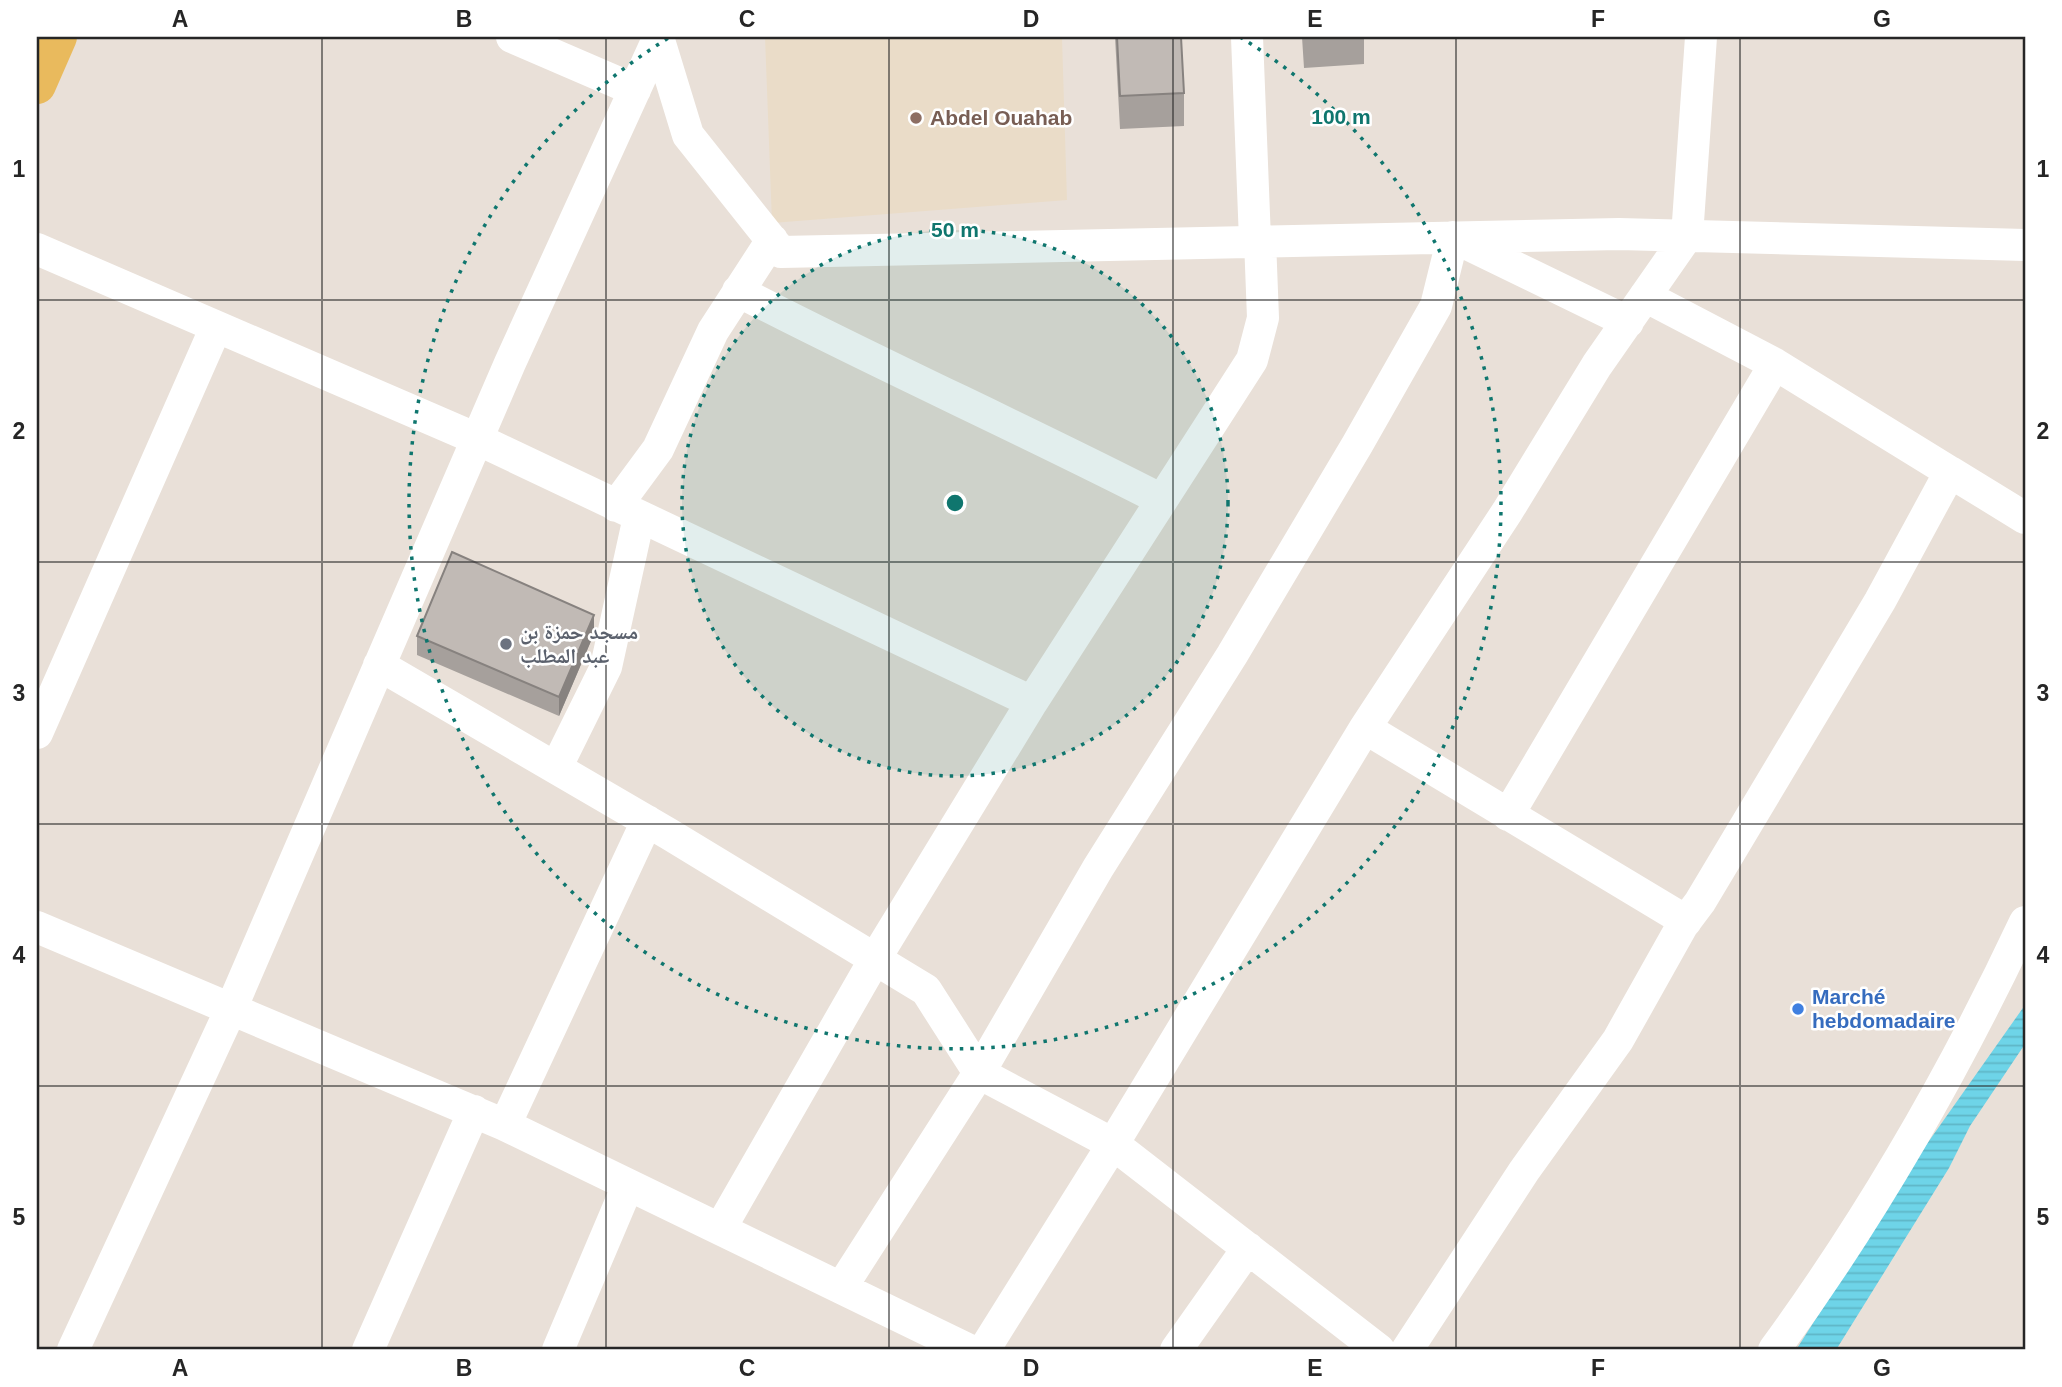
<svg xmlns="http://www.w3.org/2000/svg" width="2062" height="1387" viewBox="0 0 2062 1387" font-family="Helvetica,'Noto Naskh Arabic',sans-serif">
<style>
.education{fill:#eadcc8}
.water{fill:url(#water-rules)}
.lines{fill:none;stroke-linecap:round;stroke-linejoin:round}
.minor{stroke:#fff;stroke-width:32}
.primary{stroke:#e9ba5d;stroke-width:38}
.wall{fill:#a6a09c}
.shaded-wall{fill:#87827f}
.building{fill:#c1bab5;stroke:#87827f;stroke-width:2}
.grid{fill:none;stroke:#262626;stroke-width:2;stroke-opacity:0.55}
.ring{fill:none;stroke:#0f766e;stroke-width:3.5;stroke-dasharray:3.5 7}
.education-dot{fill:#8d6e63;stroke:#fff;stroke-width:2.5}
.worship-dot{fill:#6b7280;stroke:#fff;stroke-width:2.5}
.shop-dot{fill:#3f7fe0;stroke:#fff;stroke-width:2.5}
.labels{text-anchor:middle;stroke-width:5;stroke-linejoin:round;paint-order:stroke}
.education-label{font-size:21px;font-weight:bold;fill:#785e54;stroke:#fff;text-anchor:start}
.worship-label{font-size:21px;font-weight:bold;fill:#5b616d;stroke:#fff;text-anchor:start}
.shop-label{font-size:21px;font-weight:bold;fill:#366cbe;stroke:#fff;text-anchor:start}
.centre{fill:#0f766e;stroke:#fff;stroke-width:3.5}
.ring-label{font-size:21px;text-anchor:middle;font-weight:bold;fill:#0f766e;stroke:#fff;stroke-width:5;stroke-linejoin:round;paint-order:stroke}
.neatline{fill:none;stroke:#262626;stroke-width:2.5}
.grid-label{font-size:23px;text-anchor:middle;font-weight:bold;fill:#262626}
</style>
<defs>
<pattern id="water-rules" width="6" height="5" patternUnits="userSpaceOnUse" patternTransform="scale(1.75)"><rect width="6" height="5" fill="#6ed4e8"/><path d="M0 2.5h6" fill="none" stroke="#5fb6c7"/></pattern>
</defs>
<rect width="100%" height="100%" fill="#e9e0d8"/>
<path class="education" d="M 765,37 L 1062,37 L 1067,200 L 772,223 Z"/>
<path class="water" d="M 2025,1005 L 2025,1044 L 1970,1126 L 1949,1168 L 1836,1350 L 1796,1350 L 1924,1148 Z"/>
<g class="lines">
<path class="minor" d="M 512,37 L 635,90
M 658,37 L 688,135 L 781,252 L 1619,234 L 2025,245
M 1247,37 L 1255,240
M 37,249 L 477,439 L 1032,702 L 875,959 L 720,1229
M 738,291 C 878,364 1022,428 1162,500
M 1950,472 L 2025,518
M 616,506 L 658,449 L 713,331 L 772,240
M 379,665 L 669,834 L 926,990 L 979,1073 L 1098,868 L 1232,655 L 1357,445 L 1436,306 L 1453,237 L 1628,322
M 1032,702 L 1252,360 L 1263,318 L 1260,240
M 1365,728 L 1686,921
M 37,733 L 216,327
M 556,768 L 606,667 L 639,517
M 1508,815 L 1775,364
M 37,927 L 505,1125 L 969,1350
M 505,1125 L 647,821
M 841,1288 L 979,1073 L 1113,1144 L 984,1350
M 73,1350 L 231,1009 L 510,363 L 657,41
M 368,1350 L 474,1111
M 558,1350 L 628,1185
M 1176,1350 L 1248,1248
M 1379,1350 L 1113,1144 L 1365,728 L 1507,512 L 1597,365 L 1687,236 L 1701,37
M 1407,1350 L 1524,1171 L 1618,1040 L 1682,926 L 1700,902 L 1880,601 L 1950,472 L 1775,364 L 1645,296
M 1774,1350 C 1871,1217 1955,1071 2025,922"/>
<path class="primary" d="M 37,85 L 58,37"/>
</g>
<path class="wall" d="M 1115,37 L 1181,37 L 1184,93 L 1184,126 L 1120,129 Z
M 1302,37 L 1364,37 L 1364,64 L 1304,68 Z
M 594,634 L 559,716 L 417,655 L 417,636 Z"/>
<path class="shaded-wall" d="M 594,615 L 594,634 L 559,716 L 559,697 Z"/>
<path class="building" d="M 1117,37 L 1181,37 L 1184,93 L 1120,96 Z
M 452,552 L 594,615 L 559,697 L 417,636 Z"/>
<path class="grid" d="M 322,37 L 322,1350M 606,37 L 606,1350M 889,37 L 889,1350M 1173,37 L 1173,1350M 1456,37 L 1456,1350M 1740,37 L 1740,1350M 37,300 L 2025,300M 37,562 L 2025,562M 37,824 L 2025,824M 37,1086 L 2025,1086"/>
<circle cx="955" cy="503" r="273" fill="#0f766e" fill-opacity=".12"/>
<g class="ring">
<circle cx="955" cy="503" r="273"/>
<path d="M1240 37A546 546 0 1 1 670 37"/>
</g>
<circle class="education-dot" cx="916" cy="118" r="7"/>
<circle class="worship-dot" cx="506" cy="644" r="7"/>
<circle class="shop-dot" cx="1798" cy="1009" r="7"/>
<g class="labels">
<g class="education-label">
<text x="930" y="125">Abdel Ouahab</text>
</g>
<g class="worship-label">
<text x="520" y="639">مسجد حمزة بن<tspan x="520" dy="24">عبد المطلب</tspan></text>
</g>
<g class="shop-label">
<text x="1812" y="1004">Marché<tspan x="1812" dy="24">hebdomadaire</tspan></text>
</g>
</g>
<circle cx="955" cy="503" r="10" class="centre"/>
<g class="ring-label">
<text x="1341" y="124">100 m</text>
<text x="955" y="237">50 m</text>
</g>
<rect width="2062" height="1387" fill="none" stroke="#ffffff" stroke-width="77"/>
<rect x="38" y="38" width="1986" height="1310" class="neatline"/>
<g class="grid-label">
<text x="180" y="27">A</text>
<text x="464" y="27">B</text>
<text x="747" y="27">C</text>
<text x="1031" y="27">D</text>
<text x="1315" y="27">E</text>
<text x="1598" y="27">F</text>
<text x="1882" y="27">G</text>
<text x="19" y="177">1</text>
<text x="2043" y="177">1</text>
<text x="19" y="439">2</text>
<text x="2043" y="439">2</text>
<text x="19" y="701">3</text>
<text x="2043" y="701">3</text>
<text x="19" y="963">4</text>
<text x="2043" y="963">4</text>
<text x="19" y="1225">5</text>
<text x="2043" y="1225">5</text>
<text x="180" y="1376">A</text>
<text x="464" y="1376">B</text>
<text x="747" y="1376">C</text>
<text x="1031" y="1376">D</text>
<text x="1315" y="1376">E</text>
<text x="1598" y="1376">F</text>
<text x="1882" y="1376">G</text>
</g>
</svg>
